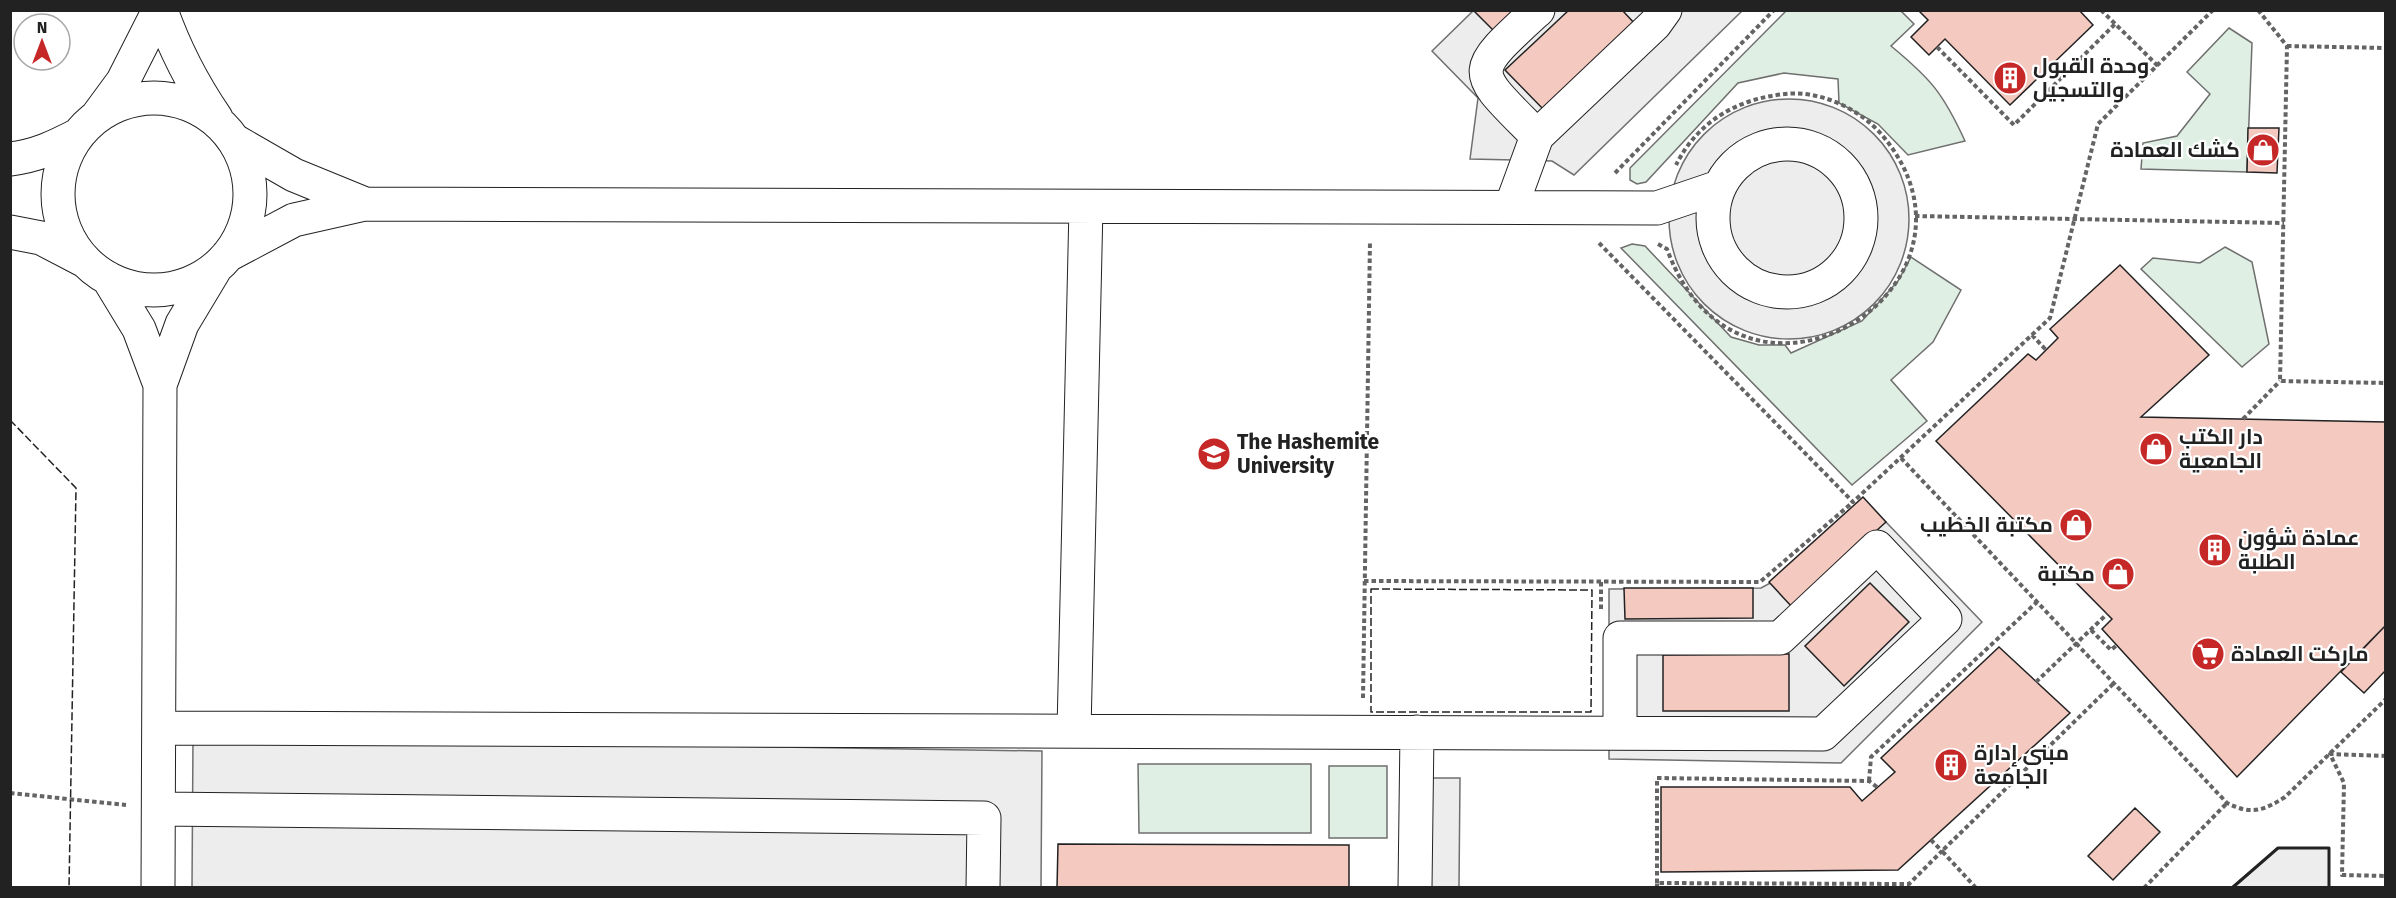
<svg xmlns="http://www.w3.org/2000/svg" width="2396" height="898" viewBox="0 0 2396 898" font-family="'Fira Sans',Cairo,sans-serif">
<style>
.green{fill:#e0efe3;stroke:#6f6f6f;stroke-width:1.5}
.parking{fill:#ededed;stroke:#6f6f6f;stroke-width:1.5}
.building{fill:#f3c9c0;stroke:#222;stroke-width:1.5}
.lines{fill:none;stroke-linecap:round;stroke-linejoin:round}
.minor-casing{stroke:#222;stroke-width:35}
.path{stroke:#646464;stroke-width:4;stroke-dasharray:4.5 3;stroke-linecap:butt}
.minor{stroke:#fff;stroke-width:33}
.fence{stroke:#222;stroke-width:1.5;stroke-dasharray:8 3;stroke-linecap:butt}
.wall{stroke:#222;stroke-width:3}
.labels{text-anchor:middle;stroke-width:4.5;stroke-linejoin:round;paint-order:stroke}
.poi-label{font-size:21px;font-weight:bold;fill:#222;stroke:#fff;text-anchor:start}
</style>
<rect width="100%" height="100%" fill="#fff"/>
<path class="green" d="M 1786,11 L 1901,11 L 1914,24 L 1891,46 C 1931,79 1943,93 1965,141 L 1908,155 L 1878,124 L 1839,103 L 1838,79 L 1784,73 L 1738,83 L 1646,182 L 1637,184 L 1630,180 L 1630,168 Z
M 2229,28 L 2252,43 L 2247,172 L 2141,169 L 2143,143 L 2177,136 L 2210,94 L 2187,72 Z
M 1632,244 L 1645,246 L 1731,337 L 1759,345 L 1785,345 L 1791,353 L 1862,321 L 1898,281 L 1911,257 L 1961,290 L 1933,342 L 1891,380 L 1927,421 L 1852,485 L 1621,248 Z
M 2225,247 L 2252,262 L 2269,344 L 2242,367 L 2141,269 L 2153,258 L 2200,263 Z
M 1138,764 L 1311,764 L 1311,833 L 1139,833 Z
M 1329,766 L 1387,766 L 1387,838 L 1329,838 Z"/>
<path class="parking" d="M 1473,11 L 1742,11 L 1574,175 L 1552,161 L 1470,159 L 1478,98 L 1432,51 Z
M1669 219a120 120 0 1 1 240 0a120 120 0 1 1-240 0Z
M 1886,522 L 1982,622 L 1841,763 L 1609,759 L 1609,589 L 1761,588 Z
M 193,738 L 1042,751 L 1041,887 L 192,888 Z
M 1432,778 L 1460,778 L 1459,887 L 1431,888 Z
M 2278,848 L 2329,848 L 2329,887 L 2232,887 Z"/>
<path class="building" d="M 1473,10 L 1517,10 L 1495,32 Z
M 1569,10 L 1622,10 L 1636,25 L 1544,110 L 1505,70 Z
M 1918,10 L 2079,10 L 2093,25 L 2010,105 L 1945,39 L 1929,55 L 1911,37 L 1928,20 Z
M 2248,128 L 2279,128 L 2277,173 L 2247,172 Z
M 2120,265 L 2209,355 L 2141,417 L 2386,422 L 2386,625 L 2237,777 L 2102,629 L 2112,619 L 1936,441 L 2028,354 L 2036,360 L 2058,338 L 2050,329 Z
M 1863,497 L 1886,522 L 1792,607 L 1769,582 Z
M 1870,583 L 1909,622 L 1844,686 L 1805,646 Z
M 1624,588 L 1753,588 L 1753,618 L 1625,619 Z
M 2386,625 L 2386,670 L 2364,693 L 2341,672 Z
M 1999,647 L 2070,713 L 1898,870 L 1661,872 L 1661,787 L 1850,787 L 1862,801 L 1895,772 L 1881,758 Z
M 1789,654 L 1789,711 L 1663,711 L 1663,655 Z
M 2135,808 L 2160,832 L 2113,880 L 2088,856 Z
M 1058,844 L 1349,845 L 1349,888 L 1057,888 Z"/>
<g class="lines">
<defs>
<path id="minor" d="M 161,10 C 175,50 192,83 216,118
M58 194a96 96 0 1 1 192 0a96 96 0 1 1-192 0Z
M 98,115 L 123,81 L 159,10
M 1537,136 C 1471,69 1467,75 1538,10
M 235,141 L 294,175 L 365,204
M1713 218a74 74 0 1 1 148 0a74 74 0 1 1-148 0Z
M 10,159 C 36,156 55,147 78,135
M 1511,207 L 1537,136 L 1655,24 L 1665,10
M 10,232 L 41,238 L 83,260
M 228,255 L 294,220 L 365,204 L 1657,208 L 1719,187
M 108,278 L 139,329 L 160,385
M 160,728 L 1823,734 L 1945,619 L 1877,547 L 1780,638 L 1620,638 L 1620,733
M 1074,731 L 1086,207
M 160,809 L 984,818 L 983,888
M 158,888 L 160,385 L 182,324 L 215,269
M 1415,888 L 1417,732"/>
</defs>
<use href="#minor" class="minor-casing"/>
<path class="path" d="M 2101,10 L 2158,66
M 2258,10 L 2287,46 L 2280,381 L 2386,383
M 2287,46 L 2386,48
M 1937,47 L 2014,125 L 2115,24
M 1615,173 L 1774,10
M 1915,216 L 2284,223
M 1599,243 L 1853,502 L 2050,318 L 2098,124 L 2213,10
M 1658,244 L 1667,249 C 1741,452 2010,286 1882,135 C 1859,108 1819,90 1785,94 C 1737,99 1698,121 1676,165
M 2032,335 L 2046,350
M 2243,419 L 2280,381
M 1901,458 L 2227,803 C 2251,815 2263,811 2285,797 L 2386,699
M 1364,581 L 1760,582 L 1853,502
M 1601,582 L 1601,610
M 2091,630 L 2111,650 L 2117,645
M 2036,682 L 2107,614
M 1363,698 L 1370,241
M 2386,756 L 2330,754 L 2344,783 L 2342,875 L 2386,876
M 1869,781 L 1871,757 L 2037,602
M 10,793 L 126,805
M 1657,883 L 1657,778 L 1869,781 L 1877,787
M 1657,888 L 1657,883 L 1909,884 L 1942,851 L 1931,840
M 1976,888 L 1942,851 L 2114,683
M 2144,888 L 2227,803"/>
<use href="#minor" class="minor"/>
<path class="fence" d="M 10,420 L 76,488 L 69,888
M 1371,589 L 1592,590 L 1591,712 L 1371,712 Z"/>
<path class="wall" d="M 2232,888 L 2278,848 L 2329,848 L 2329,888"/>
</g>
<defs>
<symbol id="building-disc" viewBox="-11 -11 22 22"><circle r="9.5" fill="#c62828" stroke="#fff"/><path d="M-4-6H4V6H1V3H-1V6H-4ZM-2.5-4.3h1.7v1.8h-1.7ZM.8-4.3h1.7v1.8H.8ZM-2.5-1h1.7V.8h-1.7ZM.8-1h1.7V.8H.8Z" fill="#fff"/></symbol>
<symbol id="shop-disc" viewBox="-11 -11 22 22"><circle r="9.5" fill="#c62828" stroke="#fff"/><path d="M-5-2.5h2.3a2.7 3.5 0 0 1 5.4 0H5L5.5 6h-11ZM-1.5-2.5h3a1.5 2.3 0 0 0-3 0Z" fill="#fff"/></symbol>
<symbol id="university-disc" viewBox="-11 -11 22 22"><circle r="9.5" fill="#c62828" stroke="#fff"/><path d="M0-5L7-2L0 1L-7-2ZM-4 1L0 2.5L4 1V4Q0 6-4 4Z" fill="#fff"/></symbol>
<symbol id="supermarket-disc" viewBox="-11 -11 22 22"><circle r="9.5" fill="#c62828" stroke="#fff"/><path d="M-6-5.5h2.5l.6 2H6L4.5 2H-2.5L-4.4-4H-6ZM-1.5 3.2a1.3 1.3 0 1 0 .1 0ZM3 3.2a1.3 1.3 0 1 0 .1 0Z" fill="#fff"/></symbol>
</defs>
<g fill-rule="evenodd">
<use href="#building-disc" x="1991" y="59" width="38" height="38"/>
<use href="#shop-disc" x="2244" y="131" width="38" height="38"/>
<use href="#shop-disc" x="2137" y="430" width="38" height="38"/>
<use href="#university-disc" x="1195" y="435" width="38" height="38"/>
<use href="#shop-disc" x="2057" y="506" width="38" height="38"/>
<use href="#building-disc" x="2196" y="531" width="38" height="38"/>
<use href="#shop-disc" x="2099" y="555" width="38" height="38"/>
<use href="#supermarket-disc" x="2189" y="635" width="38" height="38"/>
<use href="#building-disc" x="1932" y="746" width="38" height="38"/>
</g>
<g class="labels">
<g class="poi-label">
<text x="2033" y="73">وحدة القبول<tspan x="2033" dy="24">والتسجيل</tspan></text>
<text x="2240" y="157" text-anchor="end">كشك العمادة</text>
<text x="2179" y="444">دار الكتب<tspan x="2179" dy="24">الجامعية</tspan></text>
<text x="1237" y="449">The Hashemite<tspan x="1237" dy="24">University</tspan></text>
<text x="2053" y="532" text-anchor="end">مكتبة الخطيب</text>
<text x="2238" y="545">عمادة شؤون<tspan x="2238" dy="24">الطلبة</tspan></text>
<text x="2095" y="581" text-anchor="end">مكتبة</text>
<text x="2231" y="661">ماركت العمادة</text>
<text x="1974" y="760">مبنى إدارة<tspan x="1974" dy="24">الجامعة</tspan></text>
</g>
</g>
<rect width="2396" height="898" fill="none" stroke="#222222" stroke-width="24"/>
<g transform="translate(42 42)"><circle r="28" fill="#ffffff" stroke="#a7a7a7" stroke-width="1.5"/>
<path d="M0-4.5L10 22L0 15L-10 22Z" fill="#c62828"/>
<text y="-9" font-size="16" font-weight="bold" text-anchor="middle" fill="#222222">N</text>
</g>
</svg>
